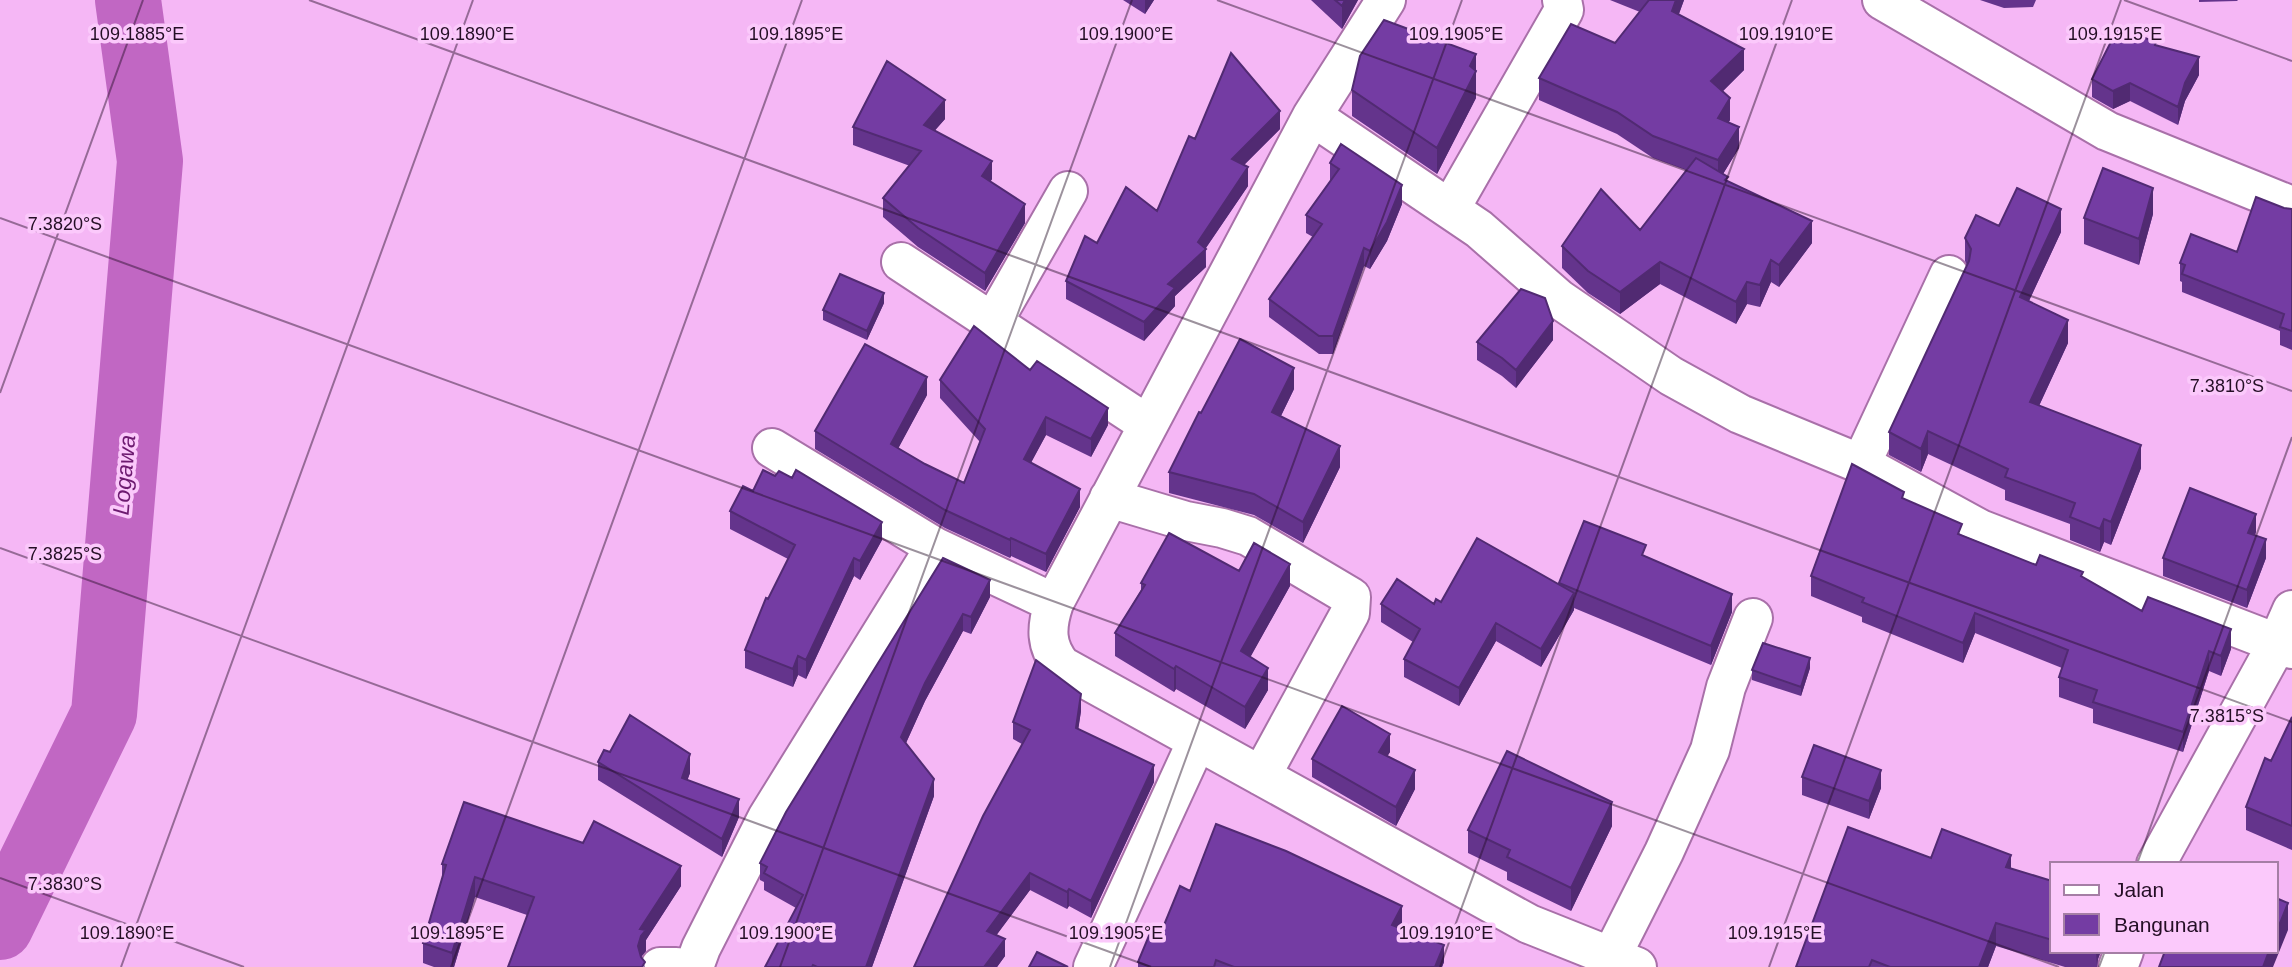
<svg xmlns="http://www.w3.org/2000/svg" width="2292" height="967" viewBox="0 0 2292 967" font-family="Arial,sans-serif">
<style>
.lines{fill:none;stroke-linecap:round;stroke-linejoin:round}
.river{stroke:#c167c3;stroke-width:66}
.minor-casing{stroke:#a970a9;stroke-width:42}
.minor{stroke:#fff;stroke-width:38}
.wall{fill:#64348c}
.shaded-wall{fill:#512a72}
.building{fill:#743ca3;stroke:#512a72;stroke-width:2}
.ticks{fill:none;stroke:#240e25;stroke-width:2;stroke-opacity:0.45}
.labels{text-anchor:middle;stroke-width:7;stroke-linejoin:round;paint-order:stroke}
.water-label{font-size:23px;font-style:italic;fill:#6d1a70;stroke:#fbc9fb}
.ticks-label{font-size:18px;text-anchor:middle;fill:#240e25;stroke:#fbc9fb;stroke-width:7;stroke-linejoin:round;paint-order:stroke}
</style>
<rect width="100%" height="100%" fill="#f5b7f5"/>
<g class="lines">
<path class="river" d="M 0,927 L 104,714 L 150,161 L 128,0"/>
<defs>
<path id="minor" d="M 1386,0 L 1312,116 L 1054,603 C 1046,627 1045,646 1062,666 L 1529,924 L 1637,967
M 1882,0 L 2107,131 L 2292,206
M 1312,116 L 1479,229 L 1559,299 L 1671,376 L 1740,414 L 1861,464 L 1980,529 L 2292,649
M 1450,209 L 1564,10 L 1562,0
M 901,262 L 1147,424
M 993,322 L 1068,191
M 772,448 L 935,547 L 1054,603
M 1861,464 L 1949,275
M 1109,498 L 1186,521 L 1222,528 L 1248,536 L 1351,597 L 1350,613 L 1261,776
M 2156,864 L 2277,644 L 2292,610
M 1611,957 L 1664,852 L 1710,750 L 1726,687 L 1753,618
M 660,967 L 676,967
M 694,967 L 701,948 L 767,818 L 935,547
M 1093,967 L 1197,741
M 2118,967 L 2124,951"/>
</defs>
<use href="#minor" class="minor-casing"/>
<use href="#minor" class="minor"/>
</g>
<path class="wall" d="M 1123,0 L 1154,0 L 1145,14 Z
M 1311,0 L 1358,0 L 1342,29 Z
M 1610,0 L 1684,0 L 1679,14 L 1744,70 L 1723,91 L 1730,120 L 1728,123 L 1739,148 L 1723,174 L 1728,182 L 1812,243 L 1779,287 L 1771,282 L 1760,307 L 1747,304 L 1736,324 L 1660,284 L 1620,314 L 1588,293 L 1562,268 L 1562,246 L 1640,230 L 1686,170 L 1653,158 L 1617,134 L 1539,100 L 1539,78 L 1615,43 L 1640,12 Z
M 1980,0 L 2036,0 L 2033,7 L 2004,8 Z
M 2199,0 L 2238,0 L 2237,1 L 2199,2 Z
M 2156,46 L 2199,75 L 2185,101 L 2178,125 L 2130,101 L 2113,109 L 2092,97 L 2092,79 Z
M 1476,54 L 1476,98 L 1437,174 L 1352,116 L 1352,90 Z
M 945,119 L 935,130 L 992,179 L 990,182 L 1025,223 L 985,291 L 918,247 L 883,217 L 883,198 L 910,166 L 853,145 L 853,127 Z
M 1280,129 L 1244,165 L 1248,186 L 1206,248 L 1206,267 L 1175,296 L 1175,306 L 1144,341 L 1066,299 L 1066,281 L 1097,243 L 1157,211 L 1195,139 Z
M 1330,163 L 1402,204 L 1387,241 L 1370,269 L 1364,266 L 1333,354 L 1319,354 L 1269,317 L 1269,299 L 1313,237 L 1306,233 L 1306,215 L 1330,181 Z
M 2284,208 L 2292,209 L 2292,350 L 2280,345 L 2280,331 L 2182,292 L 2182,282 L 2180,281 L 2180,263 L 2237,252 Z
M 2153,214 L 2139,265 L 2084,244 L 2084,218 Z
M 1999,226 L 2061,232 L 2029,301 L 2068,343 L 2039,406 L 2141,468 L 2111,545 L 2104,542 L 2100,552 L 2070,540 L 2070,524 L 2005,500 L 2005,490 L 1928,454 L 1921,472 L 1889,455 L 1889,432 L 1967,265 L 1965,261 L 1965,238 Z
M 884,303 L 867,340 L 823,320 L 823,310 Z
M 1553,340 L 1516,388 L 1502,376 L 1477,360 L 1477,342 Z
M 1030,370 L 1108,425 L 1091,457 L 1046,435 L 1031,462 L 1080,507 L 1046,572 L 1011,556 L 1010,558 L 945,528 L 815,449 L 815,431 L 927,395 L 898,448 L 925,464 L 964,483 L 980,442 L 940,398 L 940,380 Z
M 1294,389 L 1281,416 L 1340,467 L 1303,543 L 1254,515 L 1169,493 L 1169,472 L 1201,413 Z
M 753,491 L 882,540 L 860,580 L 854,576 L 806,679 L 798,675 L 793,687 L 745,668 L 745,650 L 788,559 L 730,529 L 730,511 Z
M 1904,499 L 1962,535 L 2036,565 L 2083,577 L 2142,611 L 2231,649 L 2221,676 L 2209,671 L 2183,752 L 2093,723 L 2093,709 L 2059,697 L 2059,677 L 2062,668 L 1975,633 L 1963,663 L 1862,622 L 1862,617 L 1811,596 L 1811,576 Z
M 2256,532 L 2255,535 L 2266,558 L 2247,608 L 2163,576 L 2163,558 Z
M 1646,556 L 1732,612 L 1711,665 L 1574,608 L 1574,610 L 1541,667 L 1496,641 L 1459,706 L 1404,677 L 1404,659 L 1413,642 L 1381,622 L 1381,604 L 1434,604 L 1441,602 L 1559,584 Z
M 943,558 L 990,597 L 971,634 L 963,631 L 925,701 L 906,743 L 934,796 L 872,967 L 765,967 L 796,908 L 764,890 L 764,882 L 760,880 L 760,863 Z
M 1239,571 L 1290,586 L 1250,657 L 1268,690 L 1245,729 L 1176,689 L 1174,692 L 1115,656 L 1115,633 L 1141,590 L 1141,583 Z
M 1810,668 L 1801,696 L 1752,680 L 1752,670 Z
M 1081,711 L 1078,729 L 1154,782 L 1091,918 L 1069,906 L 1067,909 L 1030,890 L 996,935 L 1005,956 L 997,967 L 914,967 L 1022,744 L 1013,739 L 1013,722 Z
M 2292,717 L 2292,850 L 2246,830 L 2246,807 L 2271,761 Z
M 1390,752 L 1387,756 L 1415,789 L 1396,826 L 1312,777 L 1312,759 Z
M 598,762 L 690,773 L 687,780 L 739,817 L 722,857 L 598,780 Z
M 1802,777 L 1881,788 L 1869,819 L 1802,795 Z
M 1612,826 L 1571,911 L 1507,880 L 1507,872 L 1468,853 L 1468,830 Z
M 1931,858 L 2011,869 L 2052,881 L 2052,951 L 2101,951 L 2098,959 L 2097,967 L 2065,967 L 1996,946 L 1988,967 L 1796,967 Z
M 442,864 L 681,886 L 646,940 L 646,951 L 641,957 L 645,967 L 527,915 L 475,897 L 454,967 L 434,967 L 423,963 L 423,943 L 442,878 Z
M 1190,891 L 1402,924 L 1400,928 L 1444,962 L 1442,967 L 1138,967 L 1138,962 Z"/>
<path class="shaded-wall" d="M 1145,0 L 1154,0 L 1145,14 Z
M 1345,0 L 1358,0 L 1342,29 L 1342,6 Z
M 1676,0 L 1684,0 L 1672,32 L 1672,11 Z
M 1744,49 L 1744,70 L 1711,103 L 1711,81 Z
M 1476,54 L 1476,98 L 1437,174 L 1437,148 Z
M 2199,57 L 2199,75 L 2185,101 L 2178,125 L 2178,107 L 2185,83 Z
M 2130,83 L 2130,101 L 2113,109 L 2113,91 Z
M 1730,98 L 1730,120 L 1718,140 L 1718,118 Z
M 945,100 L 945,119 L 924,143 L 924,125 Z
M 1280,111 L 1280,129 L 1232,177 L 1232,159 Z
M 1739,127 L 1739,148 L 1718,182 L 1718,160 Z
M 992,161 L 992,179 L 982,195 L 982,176 Z
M 1248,167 L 1248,186 L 1205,249 L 1206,267 L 1175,296 L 1175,306 L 1144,341 L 1144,322 L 1168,284 Z
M 1402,185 L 1402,204 L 1387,241 L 1370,269 L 1370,251 Z
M 2153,188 L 2153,214 L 2139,265 L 2139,239 Z
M 1025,204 L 1025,223 L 985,291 L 985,273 Z
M 2061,209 L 2061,232 L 2020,320 L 2020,297 Z
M 1812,221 L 1812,243 L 1779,287 L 1779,265 Z
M 1364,248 L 1364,266 L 1333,354 L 1333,336 Z
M 1771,260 L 1771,282 L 1760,307 L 1760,285 Z
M 1660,262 L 1660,284 L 1620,314 L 1620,292 Z
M 1747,282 L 1747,304 L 1736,324 L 1736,302 Z
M 884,293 L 884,303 L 867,340 L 867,331 Z
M 2068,320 L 2068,343 L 2030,425 L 2030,402 Z
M 1553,321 L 1553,340 L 1516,388 L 1516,370 Z
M 1294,368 L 1294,389 L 1272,434 L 1272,412 Z
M 927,377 L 927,395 L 891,462 L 891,444 Z
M 1108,408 L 1108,425 L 1091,457 L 1091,439 Z
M 1046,417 L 1046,435 L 1024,476 L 1024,459 Z
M 1928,431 L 1928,454 L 1921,472 L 1921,449 Z
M 2141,445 L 2141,468 L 2111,545 L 2111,522 Z
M 1340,446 L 1340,467 L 1303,543 L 1303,522 Z
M 1080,489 L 1080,507 L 1046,572 L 1046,554 Z
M 2256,514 L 2256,532 L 2248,551 L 2248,533 Z
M 2104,519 L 2104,542 L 2100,552 L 2100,529 Z
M 882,522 L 882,540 L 860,580 L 860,561 Z
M 1011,538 L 1011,556 L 1010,558 L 1010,540 Z
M 2266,539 L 2266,558 L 2247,608 L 2247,590 Z
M 854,558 L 854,576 L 806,679 L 806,660 Z
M 1290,564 L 1290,586 L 1241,674 L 1241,651 Z
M 990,580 L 990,597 L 971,634 L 971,617 Z
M 1574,593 L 1574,610 L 1541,667 L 1541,649 Z
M 1732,594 L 1732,612 L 1711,665 L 1711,646 Z
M 1975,613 L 1975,633 L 1963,663 L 1963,643 Z
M 963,614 L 963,631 L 925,701 L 901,754 L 901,737 L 925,683 Z
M 1496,623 L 1496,641 L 1459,706 L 1459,688 Z
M 2231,629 L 2231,649 L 2221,676 L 2221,656 Z
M 2209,651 L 2209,671 L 2183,752 L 2183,732 Z
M 798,656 L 798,675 L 793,687 L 793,669 Z
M 1810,658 L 1810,668 L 1801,696 L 1801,687 Z
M 1176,666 L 1176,689 L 1174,692 L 1174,669 Z
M 1268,668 L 1268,690 L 1245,729 L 1245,707 Z
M 1081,694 L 1081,711 L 1076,745 L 1076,728 Z
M 1390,734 L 1390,752 L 1379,770 L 1379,752 Z
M 690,754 L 690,773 L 682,796 L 682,778 Z
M 1154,765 L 1154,782 L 1091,918 L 1091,901 Z
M 1415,770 L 1415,789 L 1396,826 L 1396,807 Z
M 1881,770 L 1881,788 L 1869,819 L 1869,801 Z
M 934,779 L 934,796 L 872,967 L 866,967 Z
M 739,799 L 739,817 L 722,857 L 722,839 Z
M 1612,802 L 1612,826 L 1571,911 L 1571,888 Z
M 2011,855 L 2011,878 L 2006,867 Z
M 681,866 L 681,886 L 646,940 L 646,951 L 641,957 L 638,946 L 640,929 Z
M 1030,873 L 1030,890 L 987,948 L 987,931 Z
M 475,877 L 475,897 L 454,967 L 452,967 L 452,953 Z
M 1069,889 L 1069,906 L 1067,909 L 1067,892 Z
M 2288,903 L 2288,930 L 2273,967 L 2263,967 L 2269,951 L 2276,951 L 2276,933 Z
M 1402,906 L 1402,924 L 1392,943 L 1392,925 Z
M 1996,923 L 1996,946 L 1988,967 L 1979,967 Z
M 1005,939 L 1005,956 L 997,967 L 984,967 Z
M 1444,945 L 1444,962 L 1442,967 L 1435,967 Z
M 2096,951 L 2101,951 L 2098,959 L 2097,967 Z"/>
<path class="building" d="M 1335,0 L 1345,0 L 1342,6 Z
M 1649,0 L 1676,0 L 1672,11 L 1744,49 L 1711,81 L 1730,98 L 1718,118 L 1739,127 L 1718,160 L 1653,136 L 1617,112 L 1539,78 L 1571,24 L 1615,43 Z
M 1384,20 L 1476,54 L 1470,66 L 1476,71 L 1437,148 L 1352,90 L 1360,56 Z
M 2118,28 L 2156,42 L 2155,45 L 2199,57 L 2185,83 L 2178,107 L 2130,83 L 2113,91 L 2092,79 Z
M 1231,53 L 1280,111 L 1232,159 L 1248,167 L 1198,242 L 1206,249 L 1168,284 L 1175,288 L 1144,322 L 1066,281 L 1085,236 L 1097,243 L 1126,187 L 1157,211 L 1189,136 L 1195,139 Z
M 887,61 L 945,100 L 924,125 L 992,161 L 982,176 L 1025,204 L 985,273 L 918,228 L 883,198 L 921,151 L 853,127 Z
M 1341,144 L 1402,185 L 1387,222 L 1370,251 L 1364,248 L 1333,336 L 1319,336 L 1269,299 L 1322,224 L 1306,215 L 1339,169 L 1330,163 Z
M 1696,158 L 1728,177 L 1725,180 L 1812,221 L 1779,265 L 1771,260 L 1760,285 L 1747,282 L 1736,302 L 1660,262 L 1620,292 L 1588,271 L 1562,246 L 1601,189 L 1640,230 Z
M 2103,168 L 2153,188 L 2139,239 L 2084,218 Z
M 2017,188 L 2061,209 L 2020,297 L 2068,320 L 2030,402 L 2141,445 L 2111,522 L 2104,519 L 2100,529 L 2070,517 L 2075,503 L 2005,477 L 2008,469 L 1928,431 L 1921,449 L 1889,432 L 1969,261 L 1971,249 L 1965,238 L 1976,215 L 1999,226 Z
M 2256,197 L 2284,208 L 2292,209 L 2292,331 L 2280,327 L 2284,314 L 2182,274 L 2185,265 L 2180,263 L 2191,234 L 2237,252 Z
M 840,274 L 884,293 L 867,331 L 823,310 Z
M 1521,289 L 1545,298 L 1553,321 L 1516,370 L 1502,358 L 1477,342 Z
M 974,326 L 1030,370 L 1037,361 L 1108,408 L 1091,439 L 1046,417 L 1024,459 L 1080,489 L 1046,554 L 1011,538 L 1010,540 L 945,510 L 815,431 L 865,344 L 927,377 L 891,444 L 925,464 L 964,483 L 985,429 L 940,380 Z
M 1240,339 L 1294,368 L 1272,412 L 1340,446 L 1303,522 L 1254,494 L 1169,472 L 1199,412 L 1201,413 Z
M 1852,464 L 1904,492 L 1902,498 L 1962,524 L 1958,534 L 2036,565 L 2040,555 L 2083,572 L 2081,576 L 2142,611 L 2148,597 L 2231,629 L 2221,656 L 2209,651 L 2183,732 L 2093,702 L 2097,690 L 2059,677 L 2068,650 L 1975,613 L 1963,643 L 1862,602 L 1864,598 L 1811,576 Z
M 763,470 L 775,476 L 779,471 L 792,478 L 796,470 L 882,522 L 860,561 L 854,558 L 806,660 L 798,656 L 793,669 L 745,650 L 766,598 L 768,599 L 795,545 L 730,511 L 743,486 L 753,491 Z
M 2190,488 L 2256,514 L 2248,533 L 2266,539 L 2247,590 L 2163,558 Z
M 1584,521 L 1646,545 L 1642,555 L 1732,594 L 1711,646 L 1559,583 Z
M 1169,533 L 1239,571 L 1254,543 L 1290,564 L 1241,651 L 1268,668 L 1245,707 L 1176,666 L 1174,669 L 1115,633 L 1145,585 L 1141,583 Z
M 1477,538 L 1574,593 L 1541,649 L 1496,623 L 1459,688 L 1404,659 L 1420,629 L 1381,604 L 1397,579 L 1434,604 L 1436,599 L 1441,602 Z
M 943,558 L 990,580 L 971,617 L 963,614 L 925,683 L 901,737 L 934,779 L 866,967 L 817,967 L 813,965 L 812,967 L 765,967 L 803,895 L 764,873 L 767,867 L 760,863 L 786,812 Z
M 1763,643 L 1810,658 L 1801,687 L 1752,670 Z
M 1036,660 L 1081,694 L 1076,728 L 1154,765 L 1091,901 L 1069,889 L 1067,892 L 1030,873 L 987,931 L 1005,939 L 984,967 L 914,967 L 983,816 L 1030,730 L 1013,722 Z
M 1342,706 L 1390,734 L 1379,752 L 1415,770 L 1396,807 L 1312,759 Z
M 630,715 L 690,754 L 682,778 L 739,799 L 722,839 L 598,762 L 604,750 L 610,752 Z
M 2292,717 L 2292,826 L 2246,807 L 2265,758 L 2271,761 Z
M 1814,745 L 1881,770 L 1869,801 L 1802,777 Z
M 1507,751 L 1612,802 L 1571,888 L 1507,857 L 1510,850 L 1468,830 Z
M 464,802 L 583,843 L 594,821 L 681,866 L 640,929 L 646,930 L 641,936 L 638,946 L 641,957 L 645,962 L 642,967 L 508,967 L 534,897 L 475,877 L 452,953 L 423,943 L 446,865 L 442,864 Z
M 1216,824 L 1286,851 L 1402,906 L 1392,925 L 1444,945 L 1435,967 L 1234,967 L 1216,960 L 1214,967 L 1151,967 L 1138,962 L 1153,926 L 1162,930 L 1180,886 L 1190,891 Z
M 1848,827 L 1931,858 L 1942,829 L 2011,855 L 2006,867 L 2052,881 L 2052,940 L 1996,923 L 1979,967 L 1890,967 L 1872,960 L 1869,967 L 1796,967 Z
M 2276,898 L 2288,903 L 2276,933 Z
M 2165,951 L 2269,951 L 2263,967 L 2159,967 Z
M 1037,952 L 1068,967 L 1029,967 Z"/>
<path class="ticks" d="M 309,0 L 2292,722M 1217,0 L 2292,391M 2124,0 L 2292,61M 0,218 L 2059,967M 0,393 L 143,0M 0,548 L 1151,967M 2137,864 L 2292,437M 0,878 L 244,967M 121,967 L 473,0M 451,967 L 802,0M 780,967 L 1132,0M 1110,967 L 1462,0M 1440,967 L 1792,0M 1769,967 L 2121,0M 2099,967 L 2105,951"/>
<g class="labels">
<g class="water-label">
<text transform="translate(124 475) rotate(-85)" y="8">Logawa</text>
</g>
</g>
<g class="ticks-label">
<text x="137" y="40">109.1885°E</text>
<text x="467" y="40">109.1890°E</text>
<text x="796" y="40">109.1895°E</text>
<text x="1126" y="40">109.1900°E</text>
<text x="1456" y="40">109.1905°E</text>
<text x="1786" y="40">109.1910°E</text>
<text x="2115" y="40">109.1915°E</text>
<text x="65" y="230">7.3820°S</text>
<text x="2227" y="392">7.3810°S</text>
<text x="65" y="560">7.3825°S</text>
<text x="2227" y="722">7.3815°S</text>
<text x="65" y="890">7.3830°S</text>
<text x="127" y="939">109.1890°E</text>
<text x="457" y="939">109.1895°E</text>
<text x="786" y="939">109.1900°E</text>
<text x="1116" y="939">109.1905°E</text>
<text x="1446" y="939">109.1910°E</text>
<text x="1775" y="939">109.1915°E</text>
</g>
<rect x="2050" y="862" width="228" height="91" fill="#fbc9fb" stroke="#a57ea5" stroke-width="2"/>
<rect x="2064" y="885" width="35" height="10" fill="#ffffff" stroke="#a57ea5" stroke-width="2"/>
<text x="2114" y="897" font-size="21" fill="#240e25">Jalan</text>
<rect x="2064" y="914" width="35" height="21" fill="#743ca3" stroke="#a57ea5" stroke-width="2"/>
<text x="2114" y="932" font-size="21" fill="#240e25">Bangunan</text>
</svg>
